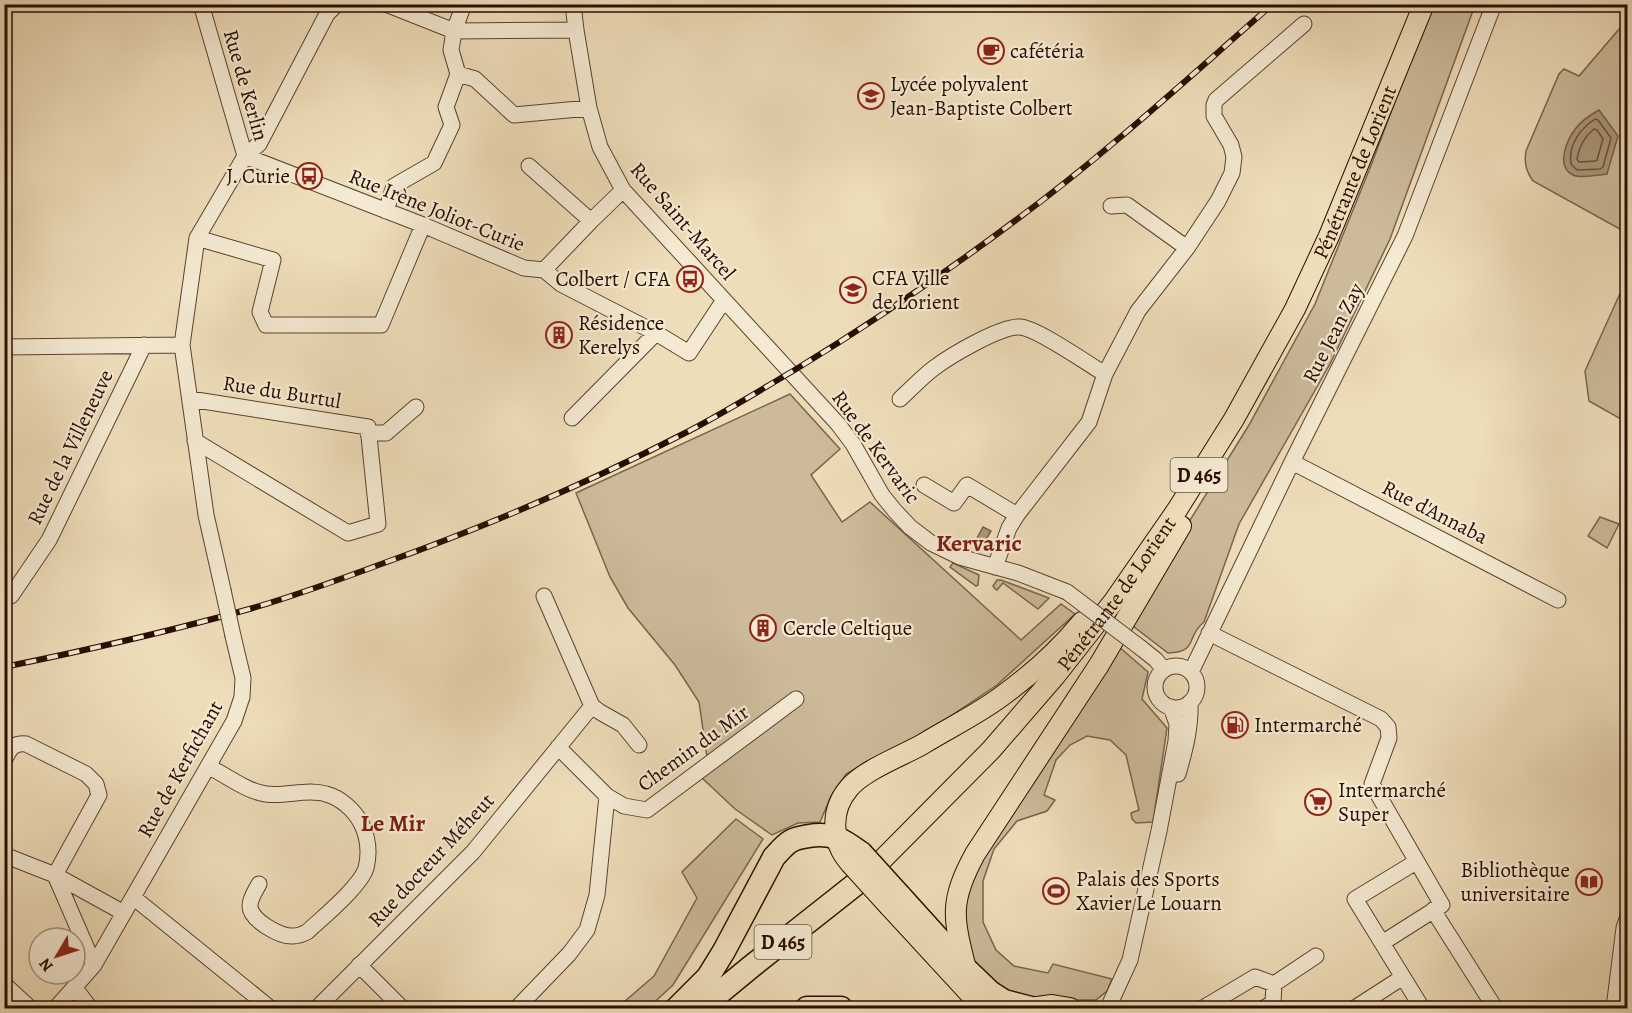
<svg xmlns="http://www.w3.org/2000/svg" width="1632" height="1013" viewBox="0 0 1632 1013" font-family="Alegreya,serif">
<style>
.green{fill:#ccba9a;stroke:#7a644d;stroke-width:1.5}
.water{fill:#ab977a;stroke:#776049;stroke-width:1.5}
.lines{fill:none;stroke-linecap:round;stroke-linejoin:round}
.shore{stroke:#6a523d;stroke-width:1.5}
.minor-casing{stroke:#5a422e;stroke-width:17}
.major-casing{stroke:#280e00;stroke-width:22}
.highway-casing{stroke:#280e00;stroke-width:25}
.minor{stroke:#f4e9d2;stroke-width:15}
.major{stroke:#eeddb9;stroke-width:20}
.highway{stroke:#eeddb9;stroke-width:22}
.rail-casing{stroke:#280e00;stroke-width:6}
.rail{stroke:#f4e9d2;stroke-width:4;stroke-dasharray:11;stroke-linecap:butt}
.minor-bridge-casing{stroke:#5a422e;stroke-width:17;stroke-linecap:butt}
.major-bridge-casing{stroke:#280e00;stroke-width:22;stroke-linecap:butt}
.highway-bridge-casing{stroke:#280e00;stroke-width:25;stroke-linecap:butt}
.minor-bridge{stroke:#f4e9d2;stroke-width:15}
.major-bridge{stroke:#eeddb9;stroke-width:20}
.highway-bridge{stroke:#eeddb9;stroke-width:22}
.labels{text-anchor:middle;stroke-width:4.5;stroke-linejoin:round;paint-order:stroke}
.shield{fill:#f4e9d2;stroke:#65503f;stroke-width:1.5}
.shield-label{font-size:20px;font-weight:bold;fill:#280e00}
.poi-label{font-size:21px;fill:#280e00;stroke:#f4e9d2;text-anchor:start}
.street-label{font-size:21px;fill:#280e00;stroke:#f4e9d2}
.quarter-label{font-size:24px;font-weight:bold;fill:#7a1f14;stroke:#f4e9d2}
</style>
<rect width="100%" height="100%" fill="#eeddb9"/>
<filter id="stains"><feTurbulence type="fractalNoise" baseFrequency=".00333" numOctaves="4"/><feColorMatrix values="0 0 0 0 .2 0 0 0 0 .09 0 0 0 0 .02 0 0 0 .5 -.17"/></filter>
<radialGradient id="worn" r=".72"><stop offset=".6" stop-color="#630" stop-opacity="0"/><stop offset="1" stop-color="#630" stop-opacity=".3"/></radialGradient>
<path class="green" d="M 1431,5 L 1475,5 L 1390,239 L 1330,364 L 1239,524 L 1204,622 C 1185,637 1199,652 1168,653 L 1129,623 L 1179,538 L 1249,425 L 1315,304 L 1372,163 Z
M 1620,28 L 1628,33 L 1627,233 L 1533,181 C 1526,171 1524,163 1526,151 L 1559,74 L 1564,69 L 1579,76 Z
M 1627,278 L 1627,427 L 1621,419 L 1589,401 L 1585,371 Z
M 790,394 L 840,449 L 811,475 L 842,522 L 870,502 L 1021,640 L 1061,604 L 1075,614 L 997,685 L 931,729 L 870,760 L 846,774 L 831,796 L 820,822 L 798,823 L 772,835 L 735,809 L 700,776 L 707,757 L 699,702 L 675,665 L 628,608 L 610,577 L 576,493 Z
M 1600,517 L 1619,524 L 1607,548 L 1588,536 Z
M 953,563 L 979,575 L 978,585 L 976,586 L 950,567 Z
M 997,580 L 1001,580 L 1049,598 L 1038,609 L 1003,583 L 997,590 L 995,589 L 993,586 Z
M 1118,646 L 1148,672 L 1142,699 L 1167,728 L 1153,822 L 1136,823 L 1132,819 L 1131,813 L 1139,810 L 1126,755 L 1110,740 L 1087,736 L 1070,745 L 1056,760 L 1044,795 L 1055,800 L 1047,811 L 1017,821 L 994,849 L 983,881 L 983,922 L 996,950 L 1014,966 L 1048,973 L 1053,964 L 1112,979 L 1107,991 L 1096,1000 L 1079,1000 L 1044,997 L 1027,1000 L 993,988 L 969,955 L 961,916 L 968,879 Z
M 736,819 L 763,839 L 673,985 L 648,1008 L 617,1008 L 654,976 L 697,898 L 682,872 Z"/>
<path class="water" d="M 1599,110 L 1618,136 L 1607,174 C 1597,175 1582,179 1573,175 C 1555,167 1567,139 1576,128 C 1582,120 1590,115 1599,110 Z
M 983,527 L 991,531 L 982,546 L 975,542 Z"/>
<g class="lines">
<path class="shore" d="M 1595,119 L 1598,120 L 1611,138 L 1603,167 L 1600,169 L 1577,170 L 1571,164 C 1568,145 1580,129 1595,119 Z
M 1594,129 L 1597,130 L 1603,139 L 1597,160 L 1595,161 L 1579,162 L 1577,159 C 1579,147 1584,137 1594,129 Z"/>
<defs>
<path id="minor" d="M 201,4 L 245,156
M 386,4 L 454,31 L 576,30
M 573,4 L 576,30 L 589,108 L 600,147 L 623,190 L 838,424 L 853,444 L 882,495 L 895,511 L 910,527 L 931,543 L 960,557 L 1018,573 L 1067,592
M 458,74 L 475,79 L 514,115 L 589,108
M 245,156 L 423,225 L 524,268 L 544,270 L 591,221 L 623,190
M 529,166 L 591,221
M 1111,206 L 1127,205 L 1187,248
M 386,211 L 394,186 L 434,163 L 452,125 L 446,107 L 458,74 L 451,50 L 454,31 L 464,4
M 197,238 L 273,260 L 260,312 L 266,325 L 381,325 L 423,225
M 544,270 L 561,284 L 656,333 L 689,353 L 724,300
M 4,347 L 182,345
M 190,399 L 368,427 L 378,524 L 348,533 L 195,441
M 900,399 C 911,389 922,377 934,368 C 950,356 1000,326 1020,327 C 1037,328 1088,364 1105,374
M 572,418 L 656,333
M 368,433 L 386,433 L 416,407
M 1292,462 L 1558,600
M 924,485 L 954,503 L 967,485 L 1017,515
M 995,567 L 1009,528 L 1017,515 L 1089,422 L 1105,374 L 1138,311 L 1187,248 L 1218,201 L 1232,173 L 1234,157 L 1231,145 L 1214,116 L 1214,105 L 1216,100 L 1304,24
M 223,590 L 206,515 L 182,345 L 197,238 L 245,156 L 259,144 L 327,14 L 337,4
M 11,596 L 49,540 L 144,345
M 544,596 L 592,706 L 600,712 L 623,725 L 639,745
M 1209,633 L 1381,719 L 1388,727 L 1389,738 L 1372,784 L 1442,905 L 1382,943 L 1422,1008
M 1141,648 L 1156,660 L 1164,670
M1155 687a21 21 0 1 1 42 0a21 21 0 1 1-42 0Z
M 1191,672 L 1292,462 L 1405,236 L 1494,4
M 558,747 L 607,796 L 624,806 L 647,810 L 796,699
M 4,761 C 9,750 13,742 26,744 L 86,774 L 96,784 L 99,795 L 55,875
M 208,766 C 225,775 248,792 266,794 C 286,797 307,788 326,794 C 341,798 354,810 361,823 C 368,837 370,852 366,868 C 360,887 322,918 307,932 C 303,934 298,936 293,936 C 280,937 250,920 250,906 C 250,898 256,890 259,884
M 1178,774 C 1185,750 1191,727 1190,702
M 4,855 L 55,875 L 124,913
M 55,875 L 94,965
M 133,897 L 270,1008
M 1433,910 L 1495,1008
M 1382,943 L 1355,899 L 1416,862
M 359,965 L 402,1008
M 4,984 L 30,1008
M 75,988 L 90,1008
M 56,1008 L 94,965 L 234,721 L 242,697 L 243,678 L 233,636
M 317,1008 L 473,852 L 592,706
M 517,1008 L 569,954 L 587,930 L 597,895 L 607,796
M 1108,1008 L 1130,960 L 1159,831 L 1176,741 L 1177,724 L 1171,707
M 1203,1008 L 1255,977 L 1274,984 L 1316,956
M 1264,1008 L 1273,1003 L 1274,984
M 1355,1008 L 1403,977
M 1614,1008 L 1624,928 L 1628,916"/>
<g id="major">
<path d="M 850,863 C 831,842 830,810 849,788 C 864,770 902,756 923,744 C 949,728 978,714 1002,696 C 1031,675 1059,650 1082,622"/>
<path id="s1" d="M 866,876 L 991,750 L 1055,676 L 1114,601 L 1177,510 L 1234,419 L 1295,309 L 1329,236 L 1424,4"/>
<path d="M 889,906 L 983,1008"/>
<path d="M 966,969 C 953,917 949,902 975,854 L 1099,665 L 1181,526"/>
<path d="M 1030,1008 L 1052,1005 L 1070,1008"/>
</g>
<path id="highway" d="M 900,896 L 966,969 L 990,992 L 1004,1001 L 1031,1008
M 677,1008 L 708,977 L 724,951 L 774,857 C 779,852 784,845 791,841 C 796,838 804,837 809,836 C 832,832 843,840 861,853
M 701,1008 L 752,966 L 866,876
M 807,1008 L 841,1008"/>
</defs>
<use href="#minor" class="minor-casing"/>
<use href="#major" class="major-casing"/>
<use href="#highway" class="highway-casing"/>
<use href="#minor" class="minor"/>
<use href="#major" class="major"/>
<use href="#highway" class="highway"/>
<defs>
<path id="rail" d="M 4,667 C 88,650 171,631 253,608 C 297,595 341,579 384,563 C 487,526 588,483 685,433 C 722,414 757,392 793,371 C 870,324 944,274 1016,220 C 1106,154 1189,77 1273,4"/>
</defs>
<use href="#rail" class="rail-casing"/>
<use href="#rail" class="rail"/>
<defs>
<path id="minor-bridge" d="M 223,590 L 233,636
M 1067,592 L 1141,648"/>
<path id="major-bridge" d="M 850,863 L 889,906"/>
<path id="highway-bridge" d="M 861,853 L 900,896"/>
</defs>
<use href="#minor-bridge" class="minor-bridge-casing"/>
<use href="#major-bridge" class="major-bridge-casing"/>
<use href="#highway-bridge" class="highway-bridge-casing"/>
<use href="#minor-bridge" class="minor-bridge"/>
<use href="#major-bridge" class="major-bridge"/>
<use href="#highway-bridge" class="highway-bridge"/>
</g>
<defs>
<symbol id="cafe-ring" viewBox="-11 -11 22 22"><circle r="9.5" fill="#f4e9d2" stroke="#8f2418" stroke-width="1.5"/><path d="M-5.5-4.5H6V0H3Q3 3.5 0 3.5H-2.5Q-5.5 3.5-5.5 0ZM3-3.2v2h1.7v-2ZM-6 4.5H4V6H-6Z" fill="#8f2418"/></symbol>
<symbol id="school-ring" viewBox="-11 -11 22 22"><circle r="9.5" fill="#f4e9d2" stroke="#8f2418" stroke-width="1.5"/><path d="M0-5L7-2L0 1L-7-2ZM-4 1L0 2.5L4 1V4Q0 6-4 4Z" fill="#8f2418"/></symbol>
<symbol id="bus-ring" viewBox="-11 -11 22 22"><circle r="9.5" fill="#f4e9d2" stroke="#8f2418" stroke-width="1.5"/><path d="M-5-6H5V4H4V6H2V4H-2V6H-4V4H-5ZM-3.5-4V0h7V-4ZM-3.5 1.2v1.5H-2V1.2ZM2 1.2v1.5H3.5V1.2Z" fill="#8f2418"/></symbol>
<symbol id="building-ring" viewBox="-11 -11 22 22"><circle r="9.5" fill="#f4e9d2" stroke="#8f2418" stroke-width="1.5"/><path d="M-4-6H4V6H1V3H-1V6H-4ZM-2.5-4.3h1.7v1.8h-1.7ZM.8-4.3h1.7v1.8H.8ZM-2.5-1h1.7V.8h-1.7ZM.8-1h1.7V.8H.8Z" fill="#8f2418"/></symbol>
<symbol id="fuel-ring" viewBox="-11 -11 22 22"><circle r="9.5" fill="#f4e9d2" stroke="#8f2418" stroke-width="1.5"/><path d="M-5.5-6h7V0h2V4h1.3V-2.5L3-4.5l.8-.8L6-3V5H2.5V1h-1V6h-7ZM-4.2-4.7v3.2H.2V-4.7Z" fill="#8f2418"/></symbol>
<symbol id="supermarket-ring" viewBox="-11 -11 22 22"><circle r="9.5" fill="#f4e9d2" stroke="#8f2418" stroke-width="1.5"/><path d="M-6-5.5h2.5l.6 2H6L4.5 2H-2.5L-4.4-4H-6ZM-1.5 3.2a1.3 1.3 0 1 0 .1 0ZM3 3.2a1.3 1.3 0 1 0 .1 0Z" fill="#8f2418"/></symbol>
<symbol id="library-ring" viewBox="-11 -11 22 22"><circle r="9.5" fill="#f4e9d2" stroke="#8f2418" stroke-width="1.5"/><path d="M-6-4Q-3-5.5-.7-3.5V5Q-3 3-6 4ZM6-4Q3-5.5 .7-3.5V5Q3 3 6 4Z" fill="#8f2418"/></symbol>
<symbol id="stadium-ring" viewBox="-11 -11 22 22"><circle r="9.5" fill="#f4e9d2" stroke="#8f2418" stroke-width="1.5"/><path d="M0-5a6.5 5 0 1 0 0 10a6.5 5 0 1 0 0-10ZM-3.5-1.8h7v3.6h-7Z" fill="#8f2418"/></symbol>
</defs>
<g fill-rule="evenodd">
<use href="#cafe-ring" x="976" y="36" width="30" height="30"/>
<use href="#school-ring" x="856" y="81" width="30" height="30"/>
<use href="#bus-ring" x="294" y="161" width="30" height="30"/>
<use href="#bus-ring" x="675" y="264" width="30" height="30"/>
<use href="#school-ring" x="838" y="275" width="30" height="30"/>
<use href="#building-ring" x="544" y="320" width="30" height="30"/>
<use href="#building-ring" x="748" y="613" width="30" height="30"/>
<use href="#fuel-ring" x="1220" y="710" width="30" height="30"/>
<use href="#supermarket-ring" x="1303" y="787" width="30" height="30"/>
<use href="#library-ring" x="1574" y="867" width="30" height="30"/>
<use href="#stadium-ring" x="1041" y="876" width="30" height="30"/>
</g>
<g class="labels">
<g class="shield">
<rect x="1170.5" y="458" width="57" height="34" rx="4.5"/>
<rect x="754.5" y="925" width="57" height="34" rx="4.5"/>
</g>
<g class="shield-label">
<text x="1199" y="482">D 465</text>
<text x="783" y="949">D 465</text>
</g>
<g class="poi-label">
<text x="1010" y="58">cafétéria</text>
<text x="890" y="91">Lycée polyvalent<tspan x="890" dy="24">Jean-Baptiste Colbert</tspan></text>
<text x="290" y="183" text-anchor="end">J. Curie</text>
<text x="872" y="285">CFA Ville<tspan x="872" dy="24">de Lorient</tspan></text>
<text x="670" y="286" text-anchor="end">Colbert / CFA</text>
<text x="578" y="330">Résidence<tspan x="578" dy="24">Kerelys</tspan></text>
<text x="783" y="635">Cercle Celtique</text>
<text x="1254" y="732">Intermarché</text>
<text x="1338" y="797">Intermarché<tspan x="1338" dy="24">Super</tspan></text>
<text x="1570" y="877" text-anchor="end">Bibliothèque<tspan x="1570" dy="24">universitaire</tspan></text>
<text x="1076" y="886">Palais des Sports<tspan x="1076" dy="24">Xavier Le Louarn</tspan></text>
</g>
<g class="street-label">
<text transform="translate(246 85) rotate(74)" y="7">Rue de Kerlin</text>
<text dy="7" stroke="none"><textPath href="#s1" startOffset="864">Pénétrante de Lorient</textPath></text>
<text transform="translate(437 210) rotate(22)" y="7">Rue Irène Joliot-Curie</text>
<text transform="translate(683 221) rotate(49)" y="7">Rue Saint-Marcel</text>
<text transform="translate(1333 333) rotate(-63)" y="7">Rue Jean Zay</text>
<text transform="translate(282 392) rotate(9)" y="7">Rue du Burtul</text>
<text transform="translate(70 447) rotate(-64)" y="7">Rue de la Villeneuve</text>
<text transform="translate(876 447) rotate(54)" y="7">Rue de Kervaric</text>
<text transform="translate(1435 512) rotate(27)" y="7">Rue d'Annaba</text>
<text dy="7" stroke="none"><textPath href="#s1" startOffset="378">Pénétrante de Lorient</textPath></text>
<text transform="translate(693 748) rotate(-36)" y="7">Chemin du Mir</text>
<text transform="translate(180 769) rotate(-61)" y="7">Rue de Kerfichant</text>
<text transform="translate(431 860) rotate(-47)" y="7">Rue docteur Méheut</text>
</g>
<g class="quarter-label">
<text x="979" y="551">Kervaric</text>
<text x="393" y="831">Le Mir</text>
</g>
</g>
<rect width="1632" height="1013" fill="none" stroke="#eeddb9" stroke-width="24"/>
<rect x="6" y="6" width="1620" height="1001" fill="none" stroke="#280e00" stroke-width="3"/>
<rect x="12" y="12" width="1608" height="989" fill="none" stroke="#280e00" stroke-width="1.5"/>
<g transform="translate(57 956) rotate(231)"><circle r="28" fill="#f4e9d2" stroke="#a2917e" stroke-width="1.5"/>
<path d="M0-4.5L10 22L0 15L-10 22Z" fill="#8f2418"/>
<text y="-9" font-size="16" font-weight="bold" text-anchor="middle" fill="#280e00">N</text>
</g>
<rect width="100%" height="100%" filter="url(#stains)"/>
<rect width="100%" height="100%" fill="url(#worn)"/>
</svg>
